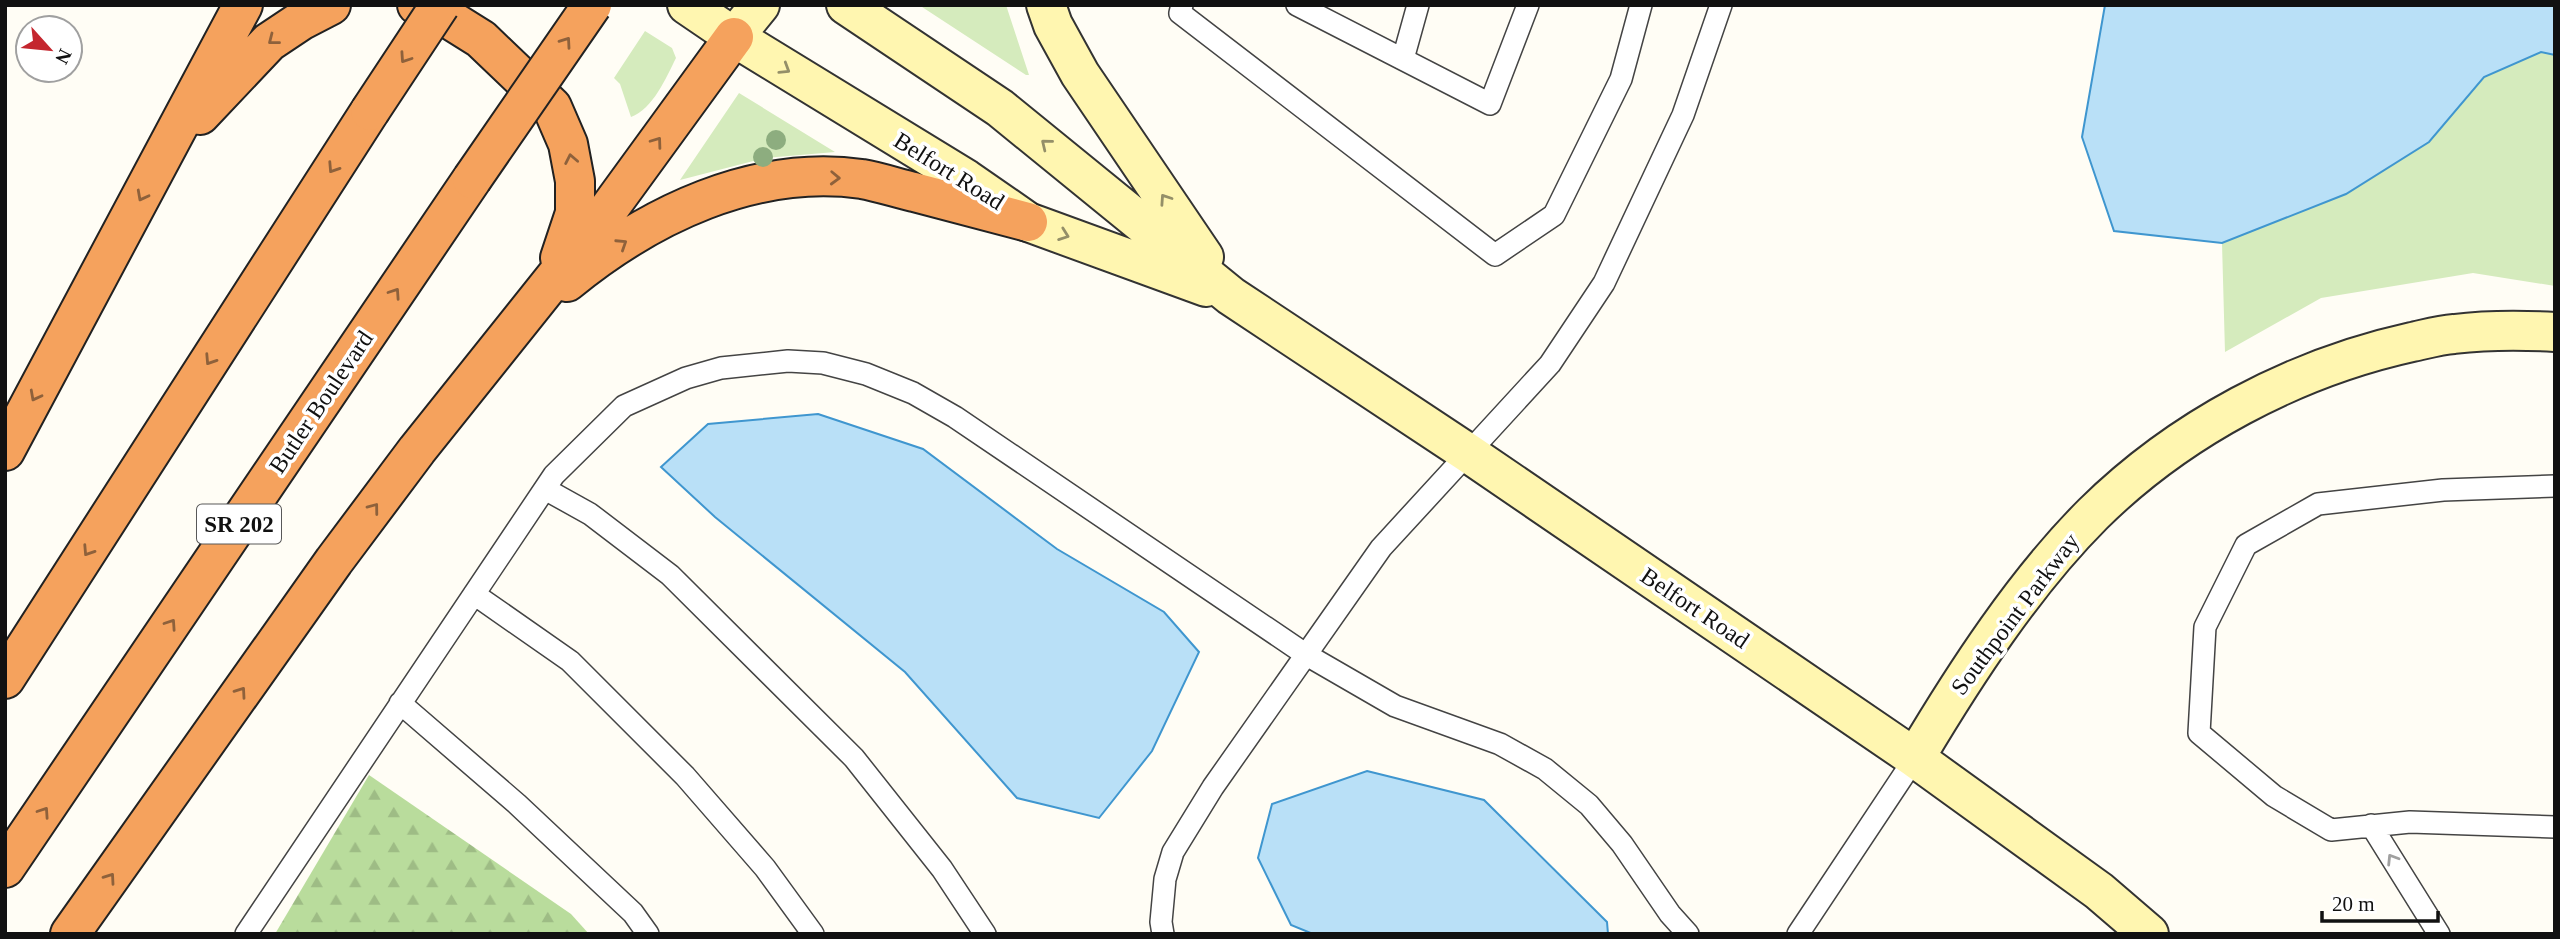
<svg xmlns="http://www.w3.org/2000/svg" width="2560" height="939" viewBox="0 0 2560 939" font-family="'Times New Roman',serif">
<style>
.grass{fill:#d5ebbd}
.forest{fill:url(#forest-firs)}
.water{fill:#b9e0f7;stroke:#3f96cf;stroke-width:2}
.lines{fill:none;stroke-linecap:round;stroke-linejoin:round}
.service-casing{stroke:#444;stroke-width:24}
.secondary-casing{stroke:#333;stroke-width:42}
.motorway-casing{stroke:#222;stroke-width:42}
.service{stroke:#fff;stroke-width:21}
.secondary{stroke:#fff6b0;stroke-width:38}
.motorway{stroke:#f5a25d;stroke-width:38}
.motorway-bridge-casing{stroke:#222;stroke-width:42;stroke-linecap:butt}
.motorway-bridge{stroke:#f5a25d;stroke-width:38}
.tree{fill:#8dad7f}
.oneway{stroke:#8e613b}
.oneway2{stroke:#948f68}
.oneway3{stroke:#a0a0a0}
.labels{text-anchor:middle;stroke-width:7;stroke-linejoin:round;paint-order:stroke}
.shield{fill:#fff;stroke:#585858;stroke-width:2}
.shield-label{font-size:23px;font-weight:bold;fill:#111}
.street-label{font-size:24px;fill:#111;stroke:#fff}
</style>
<defs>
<pattern id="forest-firs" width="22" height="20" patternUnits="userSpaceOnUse" patternTransform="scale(1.75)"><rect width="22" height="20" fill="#b9dc9c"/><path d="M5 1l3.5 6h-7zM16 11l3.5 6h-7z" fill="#9ebc85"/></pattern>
</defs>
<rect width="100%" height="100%" fill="#fffdf5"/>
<path class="grass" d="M 919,5 L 1006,5 L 1029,75 L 1026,75 Z
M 645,31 L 672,48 L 676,58 C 666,78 653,109 631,117 L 620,84 L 614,78 Z
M 2541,52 L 2555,55 L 2555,286 L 2473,273 L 2321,298 L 2225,352 L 2222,243 L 2346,194 L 2429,142 L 2484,77 Z
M 739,93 L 835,152 L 765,158 L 680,180 Z"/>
<path class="forest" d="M 369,775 L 571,914 L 589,934 L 275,934 Z"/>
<path class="water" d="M 2105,5 L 2555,5 L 2555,55 L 2541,52 L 2484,77 L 2429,142 L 2346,194 L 2222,243 L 2114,231 L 2082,137 Z
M 818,414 L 923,449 L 1057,549 L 1164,612 L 1199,652 L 1152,751 L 1099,818 L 1017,798 L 905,672 L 715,517 L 661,467 L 708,424 Z
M 1367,771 L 1484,800 L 1607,922 L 1608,934 L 1313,934 L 1291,925 L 1258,858 L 1272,804 Z"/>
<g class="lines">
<defs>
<path id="service" d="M 1182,5 L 1180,13 L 1495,255 L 1554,215 L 1621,79 L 1641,5
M 1297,5 L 1490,104 L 1528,5
M 1403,59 L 1418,5
M 2555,486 L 2443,490 L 2318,504 L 2246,545 L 2205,627 L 2199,733 L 2274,796 L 2331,830 L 2410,822 L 2555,827
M 545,489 L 590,514 L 670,575 L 854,758 L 942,869 L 985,934
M 474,594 L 570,661 L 685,776 L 765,868 L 813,934
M 400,703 L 517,804 L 633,913 L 648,934
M 2371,825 L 2439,934
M 246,934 L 554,475 L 624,406 L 686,378 L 721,368 L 788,361 L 823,363 L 866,374 L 913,393 L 955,417 L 1305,654 L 1395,706 L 1500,744 L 1545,769 L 1589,805 L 1622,844 L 1670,914 L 1688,934
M 1163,934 L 1161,922 L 1165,879 L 1173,852 L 1213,787 L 1381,548 L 1550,364 L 1604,283 L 1683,115 L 1721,5
M 1798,934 L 1915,758"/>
<path id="secondary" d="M 687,5 L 734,37 L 966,179 L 1028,222 L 1206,287
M 846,5 L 1000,108 L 1231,296 L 1468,453 L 1915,758 L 2099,891 L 2149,934
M 1046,5 L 1053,25 L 1080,74 L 1204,257
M 734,37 L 760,5
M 1915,758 C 1965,674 2024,583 2093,514 C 2179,429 2294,368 2412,342 C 2426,339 2440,335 2454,334 C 2487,330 2522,330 2555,332"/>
<path id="motorway" d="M 417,5 L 449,19 L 481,39 L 552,107 L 568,144 L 575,181 L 575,213 L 560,258
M 200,115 L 269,42 L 302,20 L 331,5
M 567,282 C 649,215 754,164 862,179 C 879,182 897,188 914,192 C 952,202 990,212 1028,222
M 5,451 L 243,5
M 5,679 L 370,111
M 5,868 L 472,179
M 70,934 L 334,561 L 417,450 L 600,221 L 734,37"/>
</defs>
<use href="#service" class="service-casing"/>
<use href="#secondary" class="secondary-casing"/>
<use href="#motorway" class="motorway-casing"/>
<use href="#service" class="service"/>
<use href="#secondary" class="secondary"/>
<use href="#motorway" class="motorway"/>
<defs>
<path id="motorway-bridge" d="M 370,111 L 440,5
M 472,179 L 592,5"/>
</defs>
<use href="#motorway-bridge" class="motorway-bridge-casing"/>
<use href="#motorway-bridge" class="motorway-bridge"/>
</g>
<g class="tree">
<circle cx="776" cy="140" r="10"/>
<circle cx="763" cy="157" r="10"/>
</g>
<defs><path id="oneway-chevron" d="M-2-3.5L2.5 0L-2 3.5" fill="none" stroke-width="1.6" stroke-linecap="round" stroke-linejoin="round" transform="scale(1.75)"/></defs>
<g class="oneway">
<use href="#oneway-chevron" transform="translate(273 40) rotate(142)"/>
<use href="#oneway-chevron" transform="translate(566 42) rotate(-55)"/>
<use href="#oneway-chevron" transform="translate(405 58) rotate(124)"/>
<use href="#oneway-chevron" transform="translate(657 142) rotate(-54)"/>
<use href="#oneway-chevron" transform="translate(571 159) rotate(-101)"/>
<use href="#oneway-chevron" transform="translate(333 168) rotate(123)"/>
<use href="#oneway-chevron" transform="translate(835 178) rotate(2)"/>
<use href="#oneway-chevron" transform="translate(142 196) rotate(118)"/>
<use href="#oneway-chevron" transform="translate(622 244) rotate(-33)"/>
<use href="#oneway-chevron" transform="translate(395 293) rotate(-56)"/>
<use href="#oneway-chevron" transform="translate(210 360) rotate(123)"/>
<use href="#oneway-chevron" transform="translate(35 396) rotate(118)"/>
<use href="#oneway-chevron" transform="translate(374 508) rotate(-53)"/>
<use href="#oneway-chevron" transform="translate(88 551) rotate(123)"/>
<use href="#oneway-chevron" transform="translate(171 624) rotate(-56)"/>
<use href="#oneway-chevron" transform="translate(241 692) rotate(-55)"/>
<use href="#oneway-chevron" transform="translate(44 812) rotate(-56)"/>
<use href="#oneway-chevron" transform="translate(110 878) rotate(-55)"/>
</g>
<g class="oneway2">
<use href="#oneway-chevron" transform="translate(785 69) rotate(32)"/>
<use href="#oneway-chevron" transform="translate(1046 144) rotate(-141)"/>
<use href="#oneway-chevron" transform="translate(1165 199) rotate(-124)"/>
<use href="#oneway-chevron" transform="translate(1064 235) rotate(20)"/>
</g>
<use class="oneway3" href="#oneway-chevron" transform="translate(2392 859) rotate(-122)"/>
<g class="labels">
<rect class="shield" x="197" y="504.5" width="84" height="39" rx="5"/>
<g class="shield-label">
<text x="239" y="532">SR 202</text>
</g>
<g class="street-label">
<text transform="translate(949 171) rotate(32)" y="8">Belfort Road</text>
<text transform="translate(321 402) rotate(-56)" y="8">Butler Boulevard</text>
<text transform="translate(1695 608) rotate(34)" y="8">Belfort Road</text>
<text transform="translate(2015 614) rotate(-53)" y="8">Southpoint Parkway</text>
</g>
</g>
<rect width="2560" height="939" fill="none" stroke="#111111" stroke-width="14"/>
<g transform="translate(49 49) rotate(117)"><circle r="33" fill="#ffffff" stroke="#a0a0a0" stroke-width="2"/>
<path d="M0-5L12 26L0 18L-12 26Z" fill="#c4262e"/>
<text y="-10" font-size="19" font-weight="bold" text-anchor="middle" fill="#111111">N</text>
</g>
<path d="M2322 911v10h116v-10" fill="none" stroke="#111111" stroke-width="3.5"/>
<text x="2332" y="911" font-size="21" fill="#111111" stroke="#ffffff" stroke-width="5" paint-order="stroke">20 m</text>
</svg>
